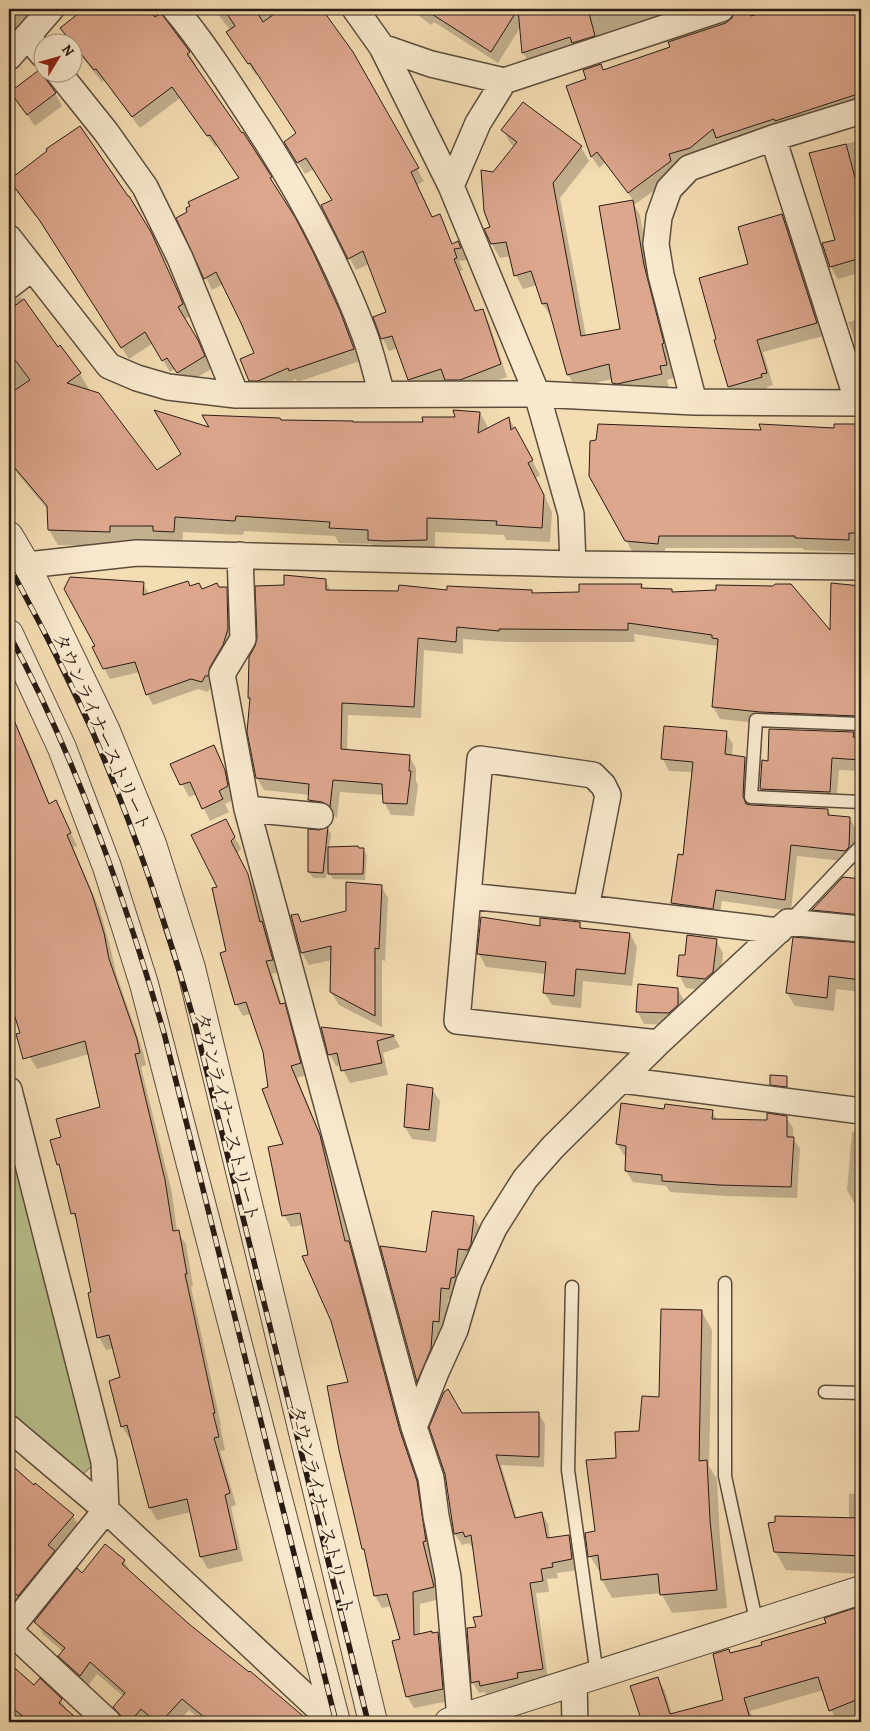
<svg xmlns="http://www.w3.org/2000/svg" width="870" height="1731" viewBox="0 0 870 1731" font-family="Alegreya,'Noto Serif JP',serif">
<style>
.green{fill:#b9c28e;stroke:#706e51}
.shadow{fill:#0003}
.building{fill:#dda78e;stroke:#281b14}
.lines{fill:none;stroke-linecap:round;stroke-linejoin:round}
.service-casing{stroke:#5b4c3c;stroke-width:15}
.minor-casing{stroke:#5b4c3c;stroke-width:28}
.tertiary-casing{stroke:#5b4c3c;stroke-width:30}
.service{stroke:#f8e9ce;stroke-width:12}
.minor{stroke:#f8e9ce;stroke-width:25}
.tertiary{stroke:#f8e9ce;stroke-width:28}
.rail-casing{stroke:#281b14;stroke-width:5.5}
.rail{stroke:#f8e9ce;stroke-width:4;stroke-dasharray:11;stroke-linecap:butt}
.labels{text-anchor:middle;stroke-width:4.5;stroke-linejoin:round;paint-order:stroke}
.street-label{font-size:18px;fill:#281b14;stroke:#f8e9ce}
</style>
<rect width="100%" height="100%" fill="#f4ddb3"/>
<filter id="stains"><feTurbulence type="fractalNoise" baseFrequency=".004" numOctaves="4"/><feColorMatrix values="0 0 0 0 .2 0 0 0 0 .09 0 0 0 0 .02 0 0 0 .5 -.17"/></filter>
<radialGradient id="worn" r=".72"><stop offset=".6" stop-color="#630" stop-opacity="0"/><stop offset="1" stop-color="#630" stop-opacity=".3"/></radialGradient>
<path class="green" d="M 9,1130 L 97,1461 L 80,1477 L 9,1412 Z"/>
<path class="shadow" d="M 9,9 L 36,9 L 9,39 Z
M 86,9 L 175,9 L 168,16 L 167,24 L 189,53 L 196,65 L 194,66 L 241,134 L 243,133 L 278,190 L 320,267 L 346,325 L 360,361 L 297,382 L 296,379 L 265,392 L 258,392 L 251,380 L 256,354 L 223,284 L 212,290 L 178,218 L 240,179 L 217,146 L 215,147 L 180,98 L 140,128 L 104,80 L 102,82 L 72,45 L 72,42 L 69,40 L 62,28 Z
M 190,9 L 205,9 L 197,15 Z
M 214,9 L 320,9 L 352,53 L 424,181 L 417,185 L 433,218 L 439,215 L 453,245 L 458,243 L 465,255 L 467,260 L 459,261 L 463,270 L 460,271 L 476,312 L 482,311 L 489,323 L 507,377 L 467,392 L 453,392 L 447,381 L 416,391 L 409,380 L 398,348 L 389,351 L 383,339 L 374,317 L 388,313 L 369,264 L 356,270 L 322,206 L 333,201 L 314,169 L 305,174 L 292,154 L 297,134 L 258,74 L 256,75 L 235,44 L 230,30 Z
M 410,9 L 718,9 L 530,64 L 523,53 L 521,26 L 498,63 L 434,22 L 431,25 Z
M 736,9 L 857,9 L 861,21 L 861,107 L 724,149 L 719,141 L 697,159 L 634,205 L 640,215 L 651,280 L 671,357 L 669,357 L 674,378 L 667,380 L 669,387 L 625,397 L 621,397 L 612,379 L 576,388 L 568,375 L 552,317 L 551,317 L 543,304 L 537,285 L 523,289 L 516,275 L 511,256 L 500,258 L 492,244 L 493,174 L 515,147 L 511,144 L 503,130 L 581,147 L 589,161 L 560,198 L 586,336 L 622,330 L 600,207 L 634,201 L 605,163 L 599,168 L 592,157 L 567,87 L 588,79 L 601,65 L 604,71 L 672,48 L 727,24 L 733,19 Z
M 12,93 L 55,93 L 62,106 L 35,126 Z
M 861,140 L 861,293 L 855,274 L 838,279 L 831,267 L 836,241 L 811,153 Z
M 11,180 L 150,232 L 186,308 L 189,317 L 184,319 L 204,353 L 211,369 L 185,385 L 175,369 L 170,372 L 153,343 L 129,359 L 49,233 L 18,193 Z
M 782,216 L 789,228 L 823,336 L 763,352 L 773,385 L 767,387 L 768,390 L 737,399 L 729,387 L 715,341 Z
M 21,297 L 58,348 L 60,347 L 80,374 L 89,389 L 87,390 L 157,472 L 181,455 L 211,429 L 280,421 L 425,423 L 480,413 L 489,429 L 509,418 L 540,475 L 536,478 L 552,512 L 550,542 L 506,540 L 504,535 L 435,532 L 435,554 L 378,555 L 372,544 L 339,543 L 335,536 L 244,531 L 243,535 L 183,532 L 182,547 L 163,546 L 160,541 L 118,541 L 118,547 L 58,545 L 49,530 L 49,511 L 13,468 L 9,471 L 9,301 Z
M 861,319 L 861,353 L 855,341 L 848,322 Z
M 835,425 L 861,426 L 861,545 L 855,544 L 855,552 L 804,550 L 803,548 L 665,548 L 665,556 L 633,553 L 590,476 L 762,431 L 836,429 Z
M 325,580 L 331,591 L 532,594 L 580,593 L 641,585 L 643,589 L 671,590 L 673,593 L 831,633 L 833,587 L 861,587 L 861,728 L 767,724 L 720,719 L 713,707 L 718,646 L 634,634 L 635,642 L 506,642 L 463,639 L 463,654 L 424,650 L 421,718 L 348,715 L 347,751 L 409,756 L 416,768 L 416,781 L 418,785 L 414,816 L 391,815 L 384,802 L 384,795 L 340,792 L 337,818 L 330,814 L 317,812 L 310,800 L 310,795 L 264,790 L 257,778 L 251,701 L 249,697 L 285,586 Z
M 143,583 L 149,594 L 190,587 L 202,590 L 226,588 L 232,599 L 234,640 L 214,686 L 211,686 L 208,692 L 198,689 L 153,705 L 147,694 L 140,672 L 110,679 L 104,668 Z
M 9,713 L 28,750 L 50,805 L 56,802 L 77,846 L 73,847 L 99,908 L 110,946 L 116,973 L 143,1052 L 146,1065 L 141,1067 L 172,1193 L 177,1232 L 186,1244 L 193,1286 L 191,1287 L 221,1425 L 220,1425 L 225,1450 L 220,1451 L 236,1505 L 231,1507 L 243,1561 L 208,1569 L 201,1557 L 191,1512 L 157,1520 L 150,1508 L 132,1438 L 129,1438 L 122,1426 L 121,1378 L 114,1348 L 106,1350 L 99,1337 L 92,1293 L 79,1224 L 73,1214 L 62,1171 L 58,1164 L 63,1138 L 102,1108 L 89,1054 L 37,1069 L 30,1057 L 9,982 L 10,978 L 9,974 Z
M 771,730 L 861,733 L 861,771 L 839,770 L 836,804 L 768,801 L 761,789 L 769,763 Z
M 726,733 L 733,744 L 732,756 L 745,758 L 751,770 L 749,806 L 828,810 L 831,816 L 850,818 L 856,830 L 855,859 L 852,862 L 797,856 L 791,911 L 722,901 L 719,920 L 679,914 L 672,903 L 684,856 L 693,772 L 669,771 L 663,759 Z
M 214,747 L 232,784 L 235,799 L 225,804 L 229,812 L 210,821 L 197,794 L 189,797 L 172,764 Z
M 328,829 L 331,834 L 329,849 L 363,850 L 367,855 L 365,880 L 333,879 L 327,870 L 326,878 L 313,878 L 309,872 L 319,832 Z
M 232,832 L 241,849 L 237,853 L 254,887 L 264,927 L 269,935 L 279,972 L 272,974 L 282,1005 L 284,1005 L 291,1017 L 307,1075 L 297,1078 L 326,1148 L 349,1243 L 355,1255 L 406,1444 L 423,1495 L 432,1553 L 429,1554 L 440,1599 L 420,1604 L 420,1635 L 438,1634 L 445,1646 L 449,1701 L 414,1708 L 407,1696 L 402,1640 L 392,1606 L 382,1608 L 375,1596 L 366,1554 L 363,1549 L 349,1383 L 332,1320 L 310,1256 L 304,1225 L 291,1227 L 284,1215 L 284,1145 L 269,1088 L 264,1051 L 251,1014 L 243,1016 L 236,1004 L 219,888 Z
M 843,878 L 861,881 L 861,927 L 821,923 L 813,910 Z
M 381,886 L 388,898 L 385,961 L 382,960 L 382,1027 L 339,1005 L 331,992 L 332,960 L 309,965 L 302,953 L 297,915 L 301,923 L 347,912 Z
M 579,923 L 583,930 L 630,934 L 637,947 L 632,986 L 583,981 L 581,1008 L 552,1005 L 544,992 L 546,974 L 486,967 L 479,954 L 541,927 Z
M 716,940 L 723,953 L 720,985 L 713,991 L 686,988 L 679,975 L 686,956 Z
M 861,944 L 861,992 L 836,989 L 834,1011 L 795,1006 L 787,993 Z
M 678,990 L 685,1002 L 677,1025 L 644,1024 L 637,1011 Z
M 323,1029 L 394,1036 L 400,1047 L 383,1053 L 388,1075 L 350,1083 L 341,1065 L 336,1066 L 330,1055 Z
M 432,1089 L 440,1101 L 436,1142 L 412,1139 L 405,1127 Z
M 665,1110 L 712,1112 L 718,1121 L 768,1121 L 786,1117 L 793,1128 L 793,1138 L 800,1149 L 797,1198 L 726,1196 L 670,1192 L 666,1186 L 633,1182 L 626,1171 L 627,1156 L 624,1155 L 617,1144 Z
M 852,1132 L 861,1133 L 861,1203 L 854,1203 L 847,1190 Z
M 474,1217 L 481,1229 L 475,1262 L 465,1260 L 461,1288 L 456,1300 L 448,1299 L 445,1333 L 439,1333 L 437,1361 L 424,1392 L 418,1381 L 382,1247 L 427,1254 Z
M 702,1312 L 712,1330 L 709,1466 L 717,1479 L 720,1539 L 727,1608 L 672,1613 L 661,1593 L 612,1598 L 602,1580 L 601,1574 L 590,1556 L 617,1460 L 640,1432 L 660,1399 Z
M 538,1413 L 545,1424 L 544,1467 L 501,1465 L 517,1519 L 542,1514 L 548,1524 L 550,1539 L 568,1536 L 574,1547 L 578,1570 L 557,1573 L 558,1578 L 547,1579 L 549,1592 L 536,1593 L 548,1680 L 522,1684 L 523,1689 L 487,1696 L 485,1692 L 479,1693 L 473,1683 L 468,1629 L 477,1628 L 484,1617 L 473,1547 L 472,1547 L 469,1543 L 462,1545 L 455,1534 L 446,1473 L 461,1414 Z
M 9,1465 L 34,1487 L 73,1516 L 80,1528 L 9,1624 Z
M 861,1493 L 861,1574 L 786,1570 L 775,1551 L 849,1519 L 849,1494 Z
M 105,1546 L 124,1561 L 131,1573 L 188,1625 L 307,1722 L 203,1722 L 189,1710 L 178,1722 L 151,1722 L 148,1720 L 147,1722 L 123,1722 L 115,1707 L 123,1696 L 97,1674 L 87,1687 L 67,1668 L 60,1656 L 63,1652 L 43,1634 L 36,1622 L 83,1574 Z
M 861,1608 L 861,1722 L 850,1722 L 849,1718 L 838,1722 L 831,1710 L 824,1690 L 750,1711 L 754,1722 L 643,1722 L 632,1687 L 657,1679 L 665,1691 L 672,1715 L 725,1701 L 731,1655 L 764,1646 L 828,1624 L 826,1619 Z
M 9,1665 L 35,1686 L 61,1700 L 68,1712 L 79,1722 L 9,1722 Z"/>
<path class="building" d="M 84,9 L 148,9 L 155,17 L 161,13 L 190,52 L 187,54 L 242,133 L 243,132 L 272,177 L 270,178 L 295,217 L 314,254 L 340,311 L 354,349 L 289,371 L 288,368 L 258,381 L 249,381 L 240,359 L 254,353 L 241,323 L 216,272 L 204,279 L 176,218 L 187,212 L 186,208 L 190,206 L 188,202 L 239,178 L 210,135 L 207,136 L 172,87 L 132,117 L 96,69 L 94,70 L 60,28 Z
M 224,9 L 255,9 L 263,22 L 281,9 L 322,9 L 353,52 L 419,168 L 411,172 L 432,217 L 440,214 L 452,244 L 458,241 L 461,248 L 454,249 L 457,258 L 454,259 L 475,311 L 483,309 L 501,364 L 460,380 L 445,380 L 441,369 L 408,380 L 392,336 L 381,339 L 373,317 L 386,312 L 363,251 L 348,259 L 321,205 L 332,200 L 306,158 L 297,163 L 284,142 L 296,133 L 250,63 L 248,64 L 226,32 L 235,26 Z
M 424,9 L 518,9 L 491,52 Z
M 518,9 L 588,9 L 595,36 L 572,43 L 570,37 L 522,53 Z
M 735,9 L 750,9 L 751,16 L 776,9 L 855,9 L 861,28 L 861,93 L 775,121 L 774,119 L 716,138 L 713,129 L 690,148 L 669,154 L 671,161 L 628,193 L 597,152 L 591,157 L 566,86 L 586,79 L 583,70 L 601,64 L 603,70 L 670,47 L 668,42 L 726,23 L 732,18 Z
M 39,70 L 56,93 L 27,115 L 10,92 Z
M 523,102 L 582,146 L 553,183 L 581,336 L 620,329 L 599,206 L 633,200 L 644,265 L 664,343 L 662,344 L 667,365 L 660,366 L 662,374 L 617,384 L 612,383 L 609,364 L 567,375 L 547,303 L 542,304 L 531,271 L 514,276 L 506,242 L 491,244 L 484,229 L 490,227 L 484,211 L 481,170 L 493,172 L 517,142 L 501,130 Z
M 80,126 L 128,196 L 129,196 L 151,232 L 179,294 L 183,304 L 178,307 L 198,340 L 205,356 L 177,373 L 167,358 L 162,361 L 145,332 L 121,348 L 40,221 L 9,180 L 47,151 L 46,149 Z
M 846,144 L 861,200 L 861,258 L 830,267 L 822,243 L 835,240 L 809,153 Z
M 782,214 L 817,323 L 757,340 L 767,373 L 761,374 L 762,377 L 728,387 L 714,340 L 716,339 L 699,278 L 748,264 L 738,227 Z
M 24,299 L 58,347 L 60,345 L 81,373 L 67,383 L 99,393 L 157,470 L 181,454 L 154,410 L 209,427 L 202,415 L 280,418 L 281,420 L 353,421 L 353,422 L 423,422 L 422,417 L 455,417 L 453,410 L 480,412 L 478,433 L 509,417 L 511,430 L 515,427 L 533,460 L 528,463 L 544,495 L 542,528 L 496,525 L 497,521 L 427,518 L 427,540 L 385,541 L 368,540 L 368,530 L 329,528 L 330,522 L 236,516 L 235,521 L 175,517 L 174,532 L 153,531 L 153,526 L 110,526 L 110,532 L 48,530 L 47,506 L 9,461 L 9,394 L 30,380 L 9,352 L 9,310 Z
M 598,424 L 761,430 L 759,424 L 834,428 L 834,424 L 861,424 L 861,533 L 849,533 L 849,540 L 795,538 L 795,536 L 659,536 L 658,544 L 625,541 L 589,476 L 590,441 L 596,440 Z
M 284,575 L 326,579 L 326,590 L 398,591 L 399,585 L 447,590 L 447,586 L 532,590 L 532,593 L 579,592 L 579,584 L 642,584 L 641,588 L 672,589 L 672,592 L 716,590 L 716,585 L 773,586 L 775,584 L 791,584 L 830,630 L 831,583 L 861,586 L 861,695 L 858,694 L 856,716 L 760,712 L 712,707 L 718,639 L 712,638 L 712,635 L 628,623 L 628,630 L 499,629 L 499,631 L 457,627 L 456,642 L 418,638 L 414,707 L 342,703 L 341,749 L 410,755 L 409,771 L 411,771 L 407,804 L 383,803 L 382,784 L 333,780 L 330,807 L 322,802 L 308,800 L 309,784 L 256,778 L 247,732 L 250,698 L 248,698 L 249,657 L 255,646 L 257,638 L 255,586 L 284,585 Z
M 70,577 L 144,582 L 143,595 L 188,581 L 190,586 L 199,583 L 202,589 L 217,583 L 219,587 L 227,587 L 228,629 L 223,645 L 210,667 L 208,676 L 205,676 L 202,682 L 191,679 L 146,695 L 135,662 L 103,669 L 92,647 L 95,646 L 64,589 Z
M 9,708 L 49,804 L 56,800 L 71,833 L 67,835 L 92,894 L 104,933 L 109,959 L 137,1039 L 140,1053 L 135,1054 L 165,1180 L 173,1231 L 179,1230 L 187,1274 L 185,1274 L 215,1413 L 213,1413 L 219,1437 L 214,1438 L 230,1493 L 225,1495 L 237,1549 L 200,1557 L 187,1499 L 149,1508 L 127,1425 L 121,1427 L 109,1381 L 120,1377 L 109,1335 L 97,1338 L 88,1293 L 91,1292 L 75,1213 L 71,1214 L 59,1164 L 57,1165 L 50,1140 L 61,1137 L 56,1119 L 100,1107 L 85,1041 L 23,1059 L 16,1034 L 20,1033 L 9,998 Z
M 664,726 L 727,731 L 725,754 L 745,757 L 743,796 L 746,804 L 751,805 L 828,809 L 828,815 L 850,817 L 849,847 L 845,851 L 791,845 L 785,900 L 716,890 L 713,909 L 671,903 L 678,854 L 683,855 L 693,762 L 661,759 Z
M 769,729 L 854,732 L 853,737 L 861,738 L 861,760 L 832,758 L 830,792 L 760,789 L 762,760 L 768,761 Z
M 214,745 L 225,770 L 228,786 L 219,791 L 223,799 L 202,809 L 190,782 L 180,785 L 170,764 Z
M 226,819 L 235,837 L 231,841 L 248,874 L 260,922 L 262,921 L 273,960 L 266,961 L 280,1004 L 285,1003 L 301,1063 L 291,1066 L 320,1135 L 345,1241 L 349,1241 L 400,1431 L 417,1481 L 426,1541 L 423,1542 L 434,1587 L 413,1592 L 414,1635 L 432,1631 L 432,1633 L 438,1632 L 443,1689 L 406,1697 L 392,1641 L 400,1639 L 387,1594 L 374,1596 L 364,1549 L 362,1549 L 339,1450 L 327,1386 L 348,1382 L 331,1321 L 302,1256 L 308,1255 L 300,1213 L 282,1216 L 268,1147 L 283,1144 L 262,1089 L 268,1087 L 263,1052 L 246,1002 L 235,1005 L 220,953 L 226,951 L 212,888 L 217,887 L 191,835 Z
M 328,827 L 323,873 L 308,872 L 308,829 L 319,830 Z
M 358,846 L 359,848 L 364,848 L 363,874 L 328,874 L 328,847 Z
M 843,877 L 861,879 L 861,915 L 812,910 Z
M 346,882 L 382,885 L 379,949 L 375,948 L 375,1016 L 330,992 L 331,946 L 301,953 L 291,915 L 298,914 L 301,922 L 346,911 Z
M 481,917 L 540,926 L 540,918 L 580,922 L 580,928 L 630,933 L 625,974 L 576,969 L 574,996 L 543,993 L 546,962 L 477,954 Z
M 687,935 L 717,939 L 713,972 L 705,979 L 677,976 L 679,955 L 685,955 Z
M 793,937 L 861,943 L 861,980 L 829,976 L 827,998 L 786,993 Z
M 638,984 L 678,988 L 678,1005 L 669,1013 L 636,1012 Z
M 321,1027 L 394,1035 L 394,1036 L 377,1041 L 382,1063 L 341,1071 L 337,1053 L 328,1055 Z
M 770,1075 L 787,1076 L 787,1087 L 770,1085 Z
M 407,1084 L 433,1088 L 429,1130 L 404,1127 Z
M 621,1103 L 664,1109 L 665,1104 L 713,1110 L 712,1119 L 767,1120 L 767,1113 L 787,1116 L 787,1137 L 794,1137 L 791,1187 L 719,1185 L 662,1181 L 662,1175 L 625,1171 L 626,1146 L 616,1144 Z
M 432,1211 L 474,1216 L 471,1244 L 468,1250 L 458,1249 L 455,1277 L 451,1278 L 449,1289 L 441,1288 L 439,1322 L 433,1321 L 431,1349 L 417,1382 L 380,1246 L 426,1252 Z
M 661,1309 L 702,1310 L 699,1461 L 707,1460 L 710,1520 L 717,1590 L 660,1595 L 658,1574 L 601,1580 L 598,1555 L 588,1557 L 585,1533 L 595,1531 L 586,1460 L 616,1458 L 615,1432 L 639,1431 L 642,1396 L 659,1397 Z
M 448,1389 L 462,1413 L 539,1412 L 539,1457 L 496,1455 L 515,1518 L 542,1512 L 547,1538 L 569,1535 L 572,1559 L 552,1563 L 553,1567 L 541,1569 L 543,1581 L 530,1583 L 543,1669 L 517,1673 L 518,1678 L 480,1686 L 479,1681 L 471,1683 L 467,1628 L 476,1627 L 473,1617 L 482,1616 L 471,1535 L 465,1537 L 463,1532 L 454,1534 L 445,1474 L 429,1427 L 444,1392 Z
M 9,1463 L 34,1485 L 35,1483 L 74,1515 L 48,1545 L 55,1551 L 18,1596 L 9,1588 Z
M 775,1516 L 861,1518 L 861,1556 L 774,1552 L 768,1523 L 775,1522 Z
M 105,1544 L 125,1560 L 122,1564 L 189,1624 L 249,1672 L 250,1671 L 310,1722 L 210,1722 L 182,1699 L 161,1722 L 156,1722 L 141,1709 L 130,1722 L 122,1722 L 122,1717 L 113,1707 L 125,1693 L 90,1662 L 80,1676 L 58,1656 L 65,1648 L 34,1622 L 77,1568 L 82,1573 Z
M 861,1606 L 861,1698 L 829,1711 L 818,1677 L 744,1698 L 751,1722 L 642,1722 L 630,1686 L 658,1677 L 670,1714 L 723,1700 L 713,1654 L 729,1649 L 730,1653 L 762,1645 L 761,1642 L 826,1623 L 824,1618 Z
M 9,1663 L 34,1685 L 40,1678 L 62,1699 L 59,1703 L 81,1722 L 30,1722 L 9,1705 Z"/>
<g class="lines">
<defs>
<path id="service" d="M 861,724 L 756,720 L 751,797 L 861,802
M 789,922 L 861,846
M 725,1283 L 725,1476 L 757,1625
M 572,1287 L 568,1470 L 597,1675
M 825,1392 L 861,1393"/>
<path id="minor" d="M 175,9 C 201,40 223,74 245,108 C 293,180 335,255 365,336 C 372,355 376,375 382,394
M 355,9 L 382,47 L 451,186 L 537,394 L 571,514 L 573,564
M 27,36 L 42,54
M 382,47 L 431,64 L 504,81 L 721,9
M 9,57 L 51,9
M 58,72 L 106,132 L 145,187 L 180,258 L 236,395
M 773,138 L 858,403
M 451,186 L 478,123 L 504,81
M 9,238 L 109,366 L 137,378 L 168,387 L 236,395 L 537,394 L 694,402 L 861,403
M 9,286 L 32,268
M 694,402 L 661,275 L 656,244 L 659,217 L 669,189 L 689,168 L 773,138 L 861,111
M 240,555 L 243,639 L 222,674 L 247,809 L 414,1427 L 431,1478 L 436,1516 L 448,1577 L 460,1719
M 9,567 L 137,553 L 573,564 L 861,567
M 247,809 L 320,816
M 468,896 L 586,908 L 779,931
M 586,908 L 608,795 L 603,785 L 593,775 L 480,759 L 457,1021 L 658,1043
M 622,1080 L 861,1111
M 9,1090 L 104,1462 L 106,1510 L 9,1630 L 108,1722
M 414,1427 L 436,1372 L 455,1330 L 469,1282 L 494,1228 L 525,1179 L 553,1147 L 658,1043 L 788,922 L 861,929
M 9,1428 L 106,1510 L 319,1709 L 326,1722
M 574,1682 L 575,1722"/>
<path id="tertiary" d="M 9,536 L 26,565 L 105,729 L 152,844 L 191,968 L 373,1722
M 9,634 L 62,748 L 107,867 L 144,984 L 336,1722
M 449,1722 L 861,1590"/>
</defs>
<use href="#service" class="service-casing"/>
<use href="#minor" class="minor-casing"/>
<use href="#tertiary" class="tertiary-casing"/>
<use href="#service" class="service"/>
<use href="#minor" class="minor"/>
<use href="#tertiary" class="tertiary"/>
<defs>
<path id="rail" d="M 9,566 C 39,621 69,677 94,735 C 134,828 167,926 195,1024 L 368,1722
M 9,634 C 77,760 124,896 164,1033 L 336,1722"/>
</defs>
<use href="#rail" class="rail-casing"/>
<use href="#rail" class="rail"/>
</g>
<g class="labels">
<g class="street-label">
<text transform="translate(102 732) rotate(66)" y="6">タウンライナーストリート</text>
<text transform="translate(227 1117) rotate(76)" y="6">タウンライナーストリート</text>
<text transform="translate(322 1510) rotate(76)" y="6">タウンライナーストリート</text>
</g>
</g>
<rect width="870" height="1731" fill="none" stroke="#f4ddb3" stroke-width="30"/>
<rect x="10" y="10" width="850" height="1711" fill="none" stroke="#281b14" stroke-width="2.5"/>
<rect x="15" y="15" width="840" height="1701" fill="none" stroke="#281b14"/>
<g transform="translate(58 58) rotate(53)"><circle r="24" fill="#f8e9ce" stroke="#a59784"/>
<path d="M0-4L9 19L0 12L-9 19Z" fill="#8f2418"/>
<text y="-8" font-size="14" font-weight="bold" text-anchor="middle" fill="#281b14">N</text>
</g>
<rect width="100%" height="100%" filter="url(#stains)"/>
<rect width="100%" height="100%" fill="url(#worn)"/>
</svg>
